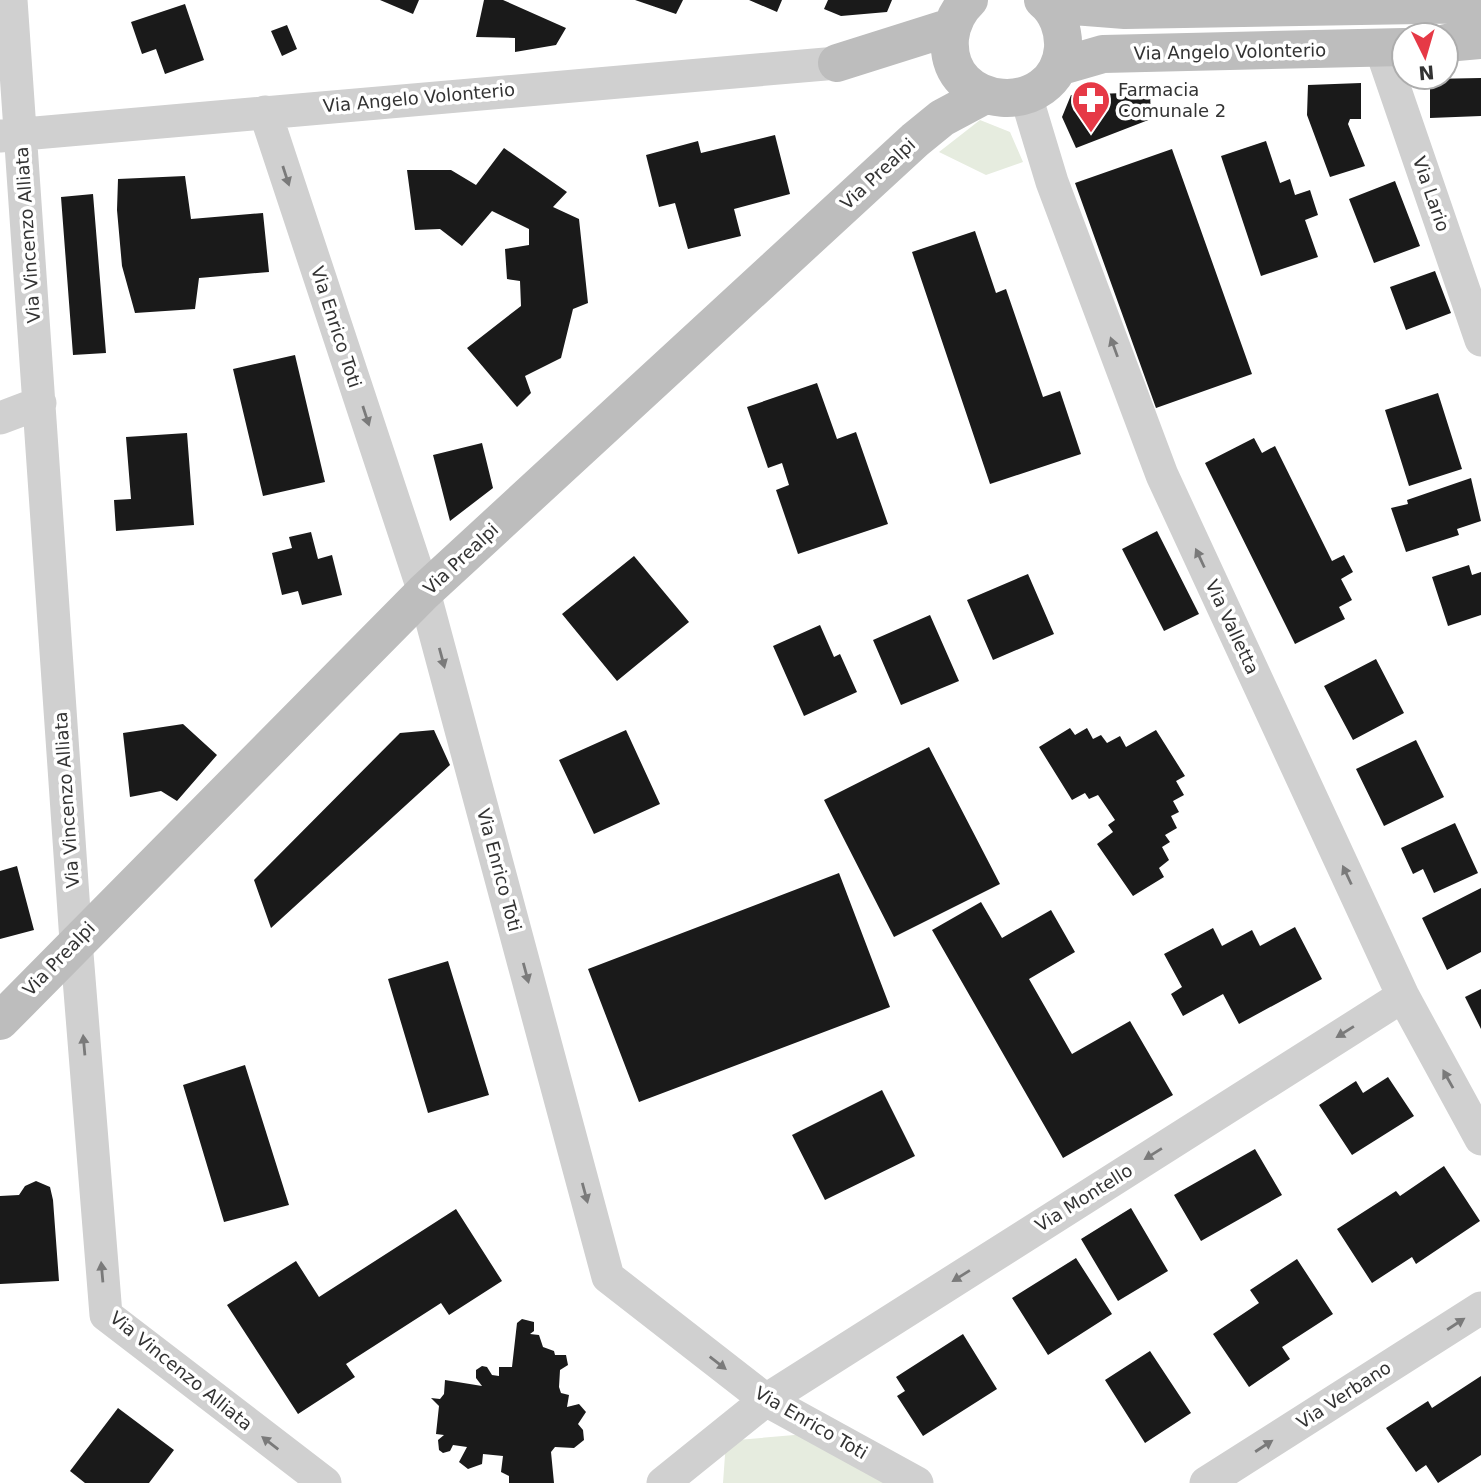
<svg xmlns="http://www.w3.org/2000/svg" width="1481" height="1483" viewBox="0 0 1481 1483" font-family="'DejaVu Sans',sans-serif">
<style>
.green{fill:#e6ecdf}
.building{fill:#1a1a1a}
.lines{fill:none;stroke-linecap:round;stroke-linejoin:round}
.street{stroke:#d0d0d0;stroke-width:33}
.secondary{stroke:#bdbdbd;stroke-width:38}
.oneway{fill:#7a7a7a}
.labels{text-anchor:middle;stroke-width:7;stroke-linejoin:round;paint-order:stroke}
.street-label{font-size:18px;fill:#333;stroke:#fff}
.poi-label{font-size:18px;fill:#333;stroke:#fff;text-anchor:start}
</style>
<rect width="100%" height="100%" fill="#fff"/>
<path class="green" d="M 980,120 L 1010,132 L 1023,162 L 986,175 L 939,152 Z
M 806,1434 L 898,1483 L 723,1483 L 726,1441 Z"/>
<path class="building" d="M 380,0 L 419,0 L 413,14 Z
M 484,0 L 503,0 L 566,28 L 556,45 L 515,52 L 515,38 L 476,37 Z
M 635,0 L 683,0 L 676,14 Z
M 749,0 L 782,0 L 777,12 Z
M 828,0 L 892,0 L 887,12 L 841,16 L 824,9 Z
M 185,4 L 204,60 L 165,74 L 156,49 L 142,54 L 131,22 Z
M 287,25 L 297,49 L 282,56 L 271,31 Z
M 1481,78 L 1481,116 L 1430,118 L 1430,79 Z
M 1361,83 L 1361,119 L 1350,119 L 1348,124 L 1365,166 L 1330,177 L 1307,115 L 1308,85 Z
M 1150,92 L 1151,119 L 1076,148 L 1062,117 L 1071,95 Z
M 775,135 L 790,194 L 734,209 L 741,236 L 688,249 L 675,203 L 659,207 L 646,155 L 698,141 L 701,153 Z
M 1266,141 L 1280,183 L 1290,179 L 1295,195 L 1310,190 L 1318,215 L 1305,220 L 1318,257 L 1261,276 L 1221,156 Z
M 504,148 L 567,192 L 553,207 L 579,219 L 588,303 L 573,309 L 561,358 L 525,376 L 531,393 L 517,407 L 467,348 L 521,306 L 520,281 L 507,279 L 505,249 L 529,245 L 529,229 L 492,211 L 462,246 L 440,229 L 415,230 L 407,170 L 451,170 L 476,185 Z
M 1172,149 L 1252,374 L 1156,408 L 1075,183 Z
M 185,176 L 191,219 L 263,213 L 269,272 L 199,278 L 195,309 L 135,313 L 122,266 L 117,210 L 118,179 Z
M 1395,181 L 1420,246 L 1374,263 L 1349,199 Z
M 93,194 L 106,353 L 73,355 L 61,197 Z
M 975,231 L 996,293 L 1006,289 L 1043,397 L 1060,391 L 1081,454 L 990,484 L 912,252 Z
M 1435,271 L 1451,313 L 1406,330 L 1390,287 Z
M 295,355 L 325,482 L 263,496 L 233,369 Z
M 817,383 L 837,439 L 856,432 L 888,524 L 798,554 L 776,490 L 789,485 L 782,463 L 768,468 L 747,407 Z
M 1438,393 L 1462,469 L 1409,486 L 1385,410 Z
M 187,433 L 194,525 L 116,531 L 114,500 L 131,499 L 126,437 Z
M 1254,438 L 1262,453 L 1275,446 L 1332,561 L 1344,555 L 1353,572 L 1341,579 L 1352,600 L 1339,607 L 1345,619 L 1295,644 L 1205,463 Z
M 482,443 L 493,488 L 450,521 L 433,455 Z
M 1471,478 L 1481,521 L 1457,529 L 1459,535 L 1406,552 L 1391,508 L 1408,504 L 1407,500 Z
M 1157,531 L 1199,614 L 1164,631 L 1122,549 Z
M 311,532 L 318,559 L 332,555 L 342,595 L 302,605 L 298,591 L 282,595 L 272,553 L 292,548 L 289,537 Z
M 634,556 L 689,622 L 617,681 L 562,614 Z
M 1469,565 L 1472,575 L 1481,572 L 1481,615 L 1448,626 L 1432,577 Z
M 1028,574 L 1054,634 L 993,660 L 967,600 Z
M 930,615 L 959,681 L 901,705 L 873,640 Z
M 820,625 L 834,657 L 840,654 L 857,692 L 804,716 L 773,646 Z
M 1376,659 L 1404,713 L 1353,740 L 1324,686 Z
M 183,724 L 217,755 L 177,801 L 161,791 L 130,797 L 123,733 Z
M 1070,728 L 1075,735 L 1087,728 L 1093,739 L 1101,735 L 1107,743 L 1120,736 L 1126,747 L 1156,730 L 1185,776 L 1176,781 L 1184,795 L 1173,801 L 1179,812 L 1171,816 L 1177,828 L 1165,835 L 1170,842 L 1162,847 L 1169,860 L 1159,868 L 1164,877 L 1133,896 L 1097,844 L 1113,832 L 1108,825 L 1115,820 L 1098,795 L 1089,799 L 1085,793 L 1072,800 L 1039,747 Z
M 434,730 L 450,765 L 271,928 L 254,880 L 400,733 Z
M 626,730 L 660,804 L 594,834 L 559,760 Z
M 1416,740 L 1444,797 L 1384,826 L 1356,769 Z
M 929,747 L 1000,884 L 894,937 L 824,800 Z
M 1455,823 L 1478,873 L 1434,893 L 1423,869 L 1413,874 L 1401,848 Z
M 17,866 L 34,930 L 0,939 L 0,871 Z
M 839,873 L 890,1007 L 639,1102 L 588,969 Z
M 1481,888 L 1481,952 L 1447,970 L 1422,918 Z
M 981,902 L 1002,938 L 1051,910 L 1075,952 L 1029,979 L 1072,1054 L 1130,1021 L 1173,1095 L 1063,1158 L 932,930 Z
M 1295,927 L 1322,979 L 1239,1024 L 1223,994 L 1183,1016 L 1171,994 L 1182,987 L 1164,954 L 1213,928 L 1222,946 L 1252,930 L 1260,946 Z
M 448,961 L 489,1095 L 428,1113 L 388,979 Z
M 1481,989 L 1481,1029 L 1465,997 Z
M 245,1065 L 289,1205 L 224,1222 L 183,1085 Z
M 1388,1077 L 1414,1116 L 1352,1155 L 1319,1105 L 1356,1081 L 1363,1093 Z
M 882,1090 L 915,1156 L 825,1200 L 792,1135 Z
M 1255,1149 L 1282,1195 L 1201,1241 L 1174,1195 Z
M 1444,1166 L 1480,1221 L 1416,1264 L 1412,1257 L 1372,1283 L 1337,1229 L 1396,1191 L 1400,1196 Z
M 36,1181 L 50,1187 L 53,1200 L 59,1281 L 0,1284 L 0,1196 L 19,1195 L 25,1186 Z
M 1131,1208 L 1168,1271 L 1118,1301 L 1081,1239 Z
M 456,1209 L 502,1281 L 449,1315 L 441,1303 L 346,1364 L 355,1377 L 298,1414 L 227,1305 L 296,1261 L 319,1297 Z
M 1076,1258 L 1112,1314 L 1048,1355 L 1012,1298 Z
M 1297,1259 L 1333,1314 L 1282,1347 L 1290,1359 L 1249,1387 L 1213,1334 L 1259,1303 L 1250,1290 Z
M 522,1319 L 534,1322 L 534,1331 L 530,1334 L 539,1335 L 543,1347 L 554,1351 L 555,1355 L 566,1355 L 568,1365 L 560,1370 L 559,1387 L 561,1393 L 569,1395 L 567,1407 L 579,1404 L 586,1412 L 578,1424 L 583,1430 L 584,1440 L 574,1448 L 555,1447 L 551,1452 L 554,1483 L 509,1483 L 509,1476 L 501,1472 L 503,1456 L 483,1454 L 482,1464 L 468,1469 L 459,1462 L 467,1447 L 453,1445 L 450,1451 L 443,1453 L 439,1450 L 438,1440 L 444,1435 L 436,1434 L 439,1406 L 431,1398 L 440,1399 L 444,1394 L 445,1380 L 482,1386 L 476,1378 L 476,1370 L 482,1366 L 487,1367 L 492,1375 L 499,1376 L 499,1367 L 512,1367 L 517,1323 Z
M 963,1334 L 997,1389 L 923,1436 L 897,1396 L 905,1391 L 896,1377 Z
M 1150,1351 L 1191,1413 L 1145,1443 L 1105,1380 Z
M 1481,1376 L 1481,1455 L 1438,1483 L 1426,1465 L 1416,1472 L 1386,1428 L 1428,1401 L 1432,1408 Z
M 118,1408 L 174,1450 L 149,1483 L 85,1483 L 70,1471 Z"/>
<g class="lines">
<path class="street" d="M 11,0 L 76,941 L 106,1315 L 325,1483
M 1381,49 L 1481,340
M 1026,96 L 1052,182 L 1162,475 L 1403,996 L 1481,1139
M 265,112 L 424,592 L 608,1277 L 766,1400 L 917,1483
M 0,136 L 837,63
M 0,418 L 40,403
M 663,1483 L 766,1400 L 1403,996
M 1206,1483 L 1481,1308"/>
<path class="secondary" d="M 969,0 C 958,10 952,23 950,38 C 944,113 1057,119 1063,48 C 1064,30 1057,11 1043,0
M 1048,4 L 1125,10 L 1481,4
M 1446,43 L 1481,40
M 837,63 L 951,27
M 1058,67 L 1103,54 L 1404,47
M 0,1021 L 424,592 L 915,140 L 942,118 L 985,95"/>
</g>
<defs><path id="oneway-solid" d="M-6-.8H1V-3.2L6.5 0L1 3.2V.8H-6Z" transform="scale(1.75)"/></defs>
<g class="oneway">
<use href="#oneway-solid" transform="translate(286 176) rotate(72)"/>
<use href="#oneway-solid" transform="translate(1114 347) rotate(-110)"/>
<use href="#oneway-solid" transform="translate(366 416) rotate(72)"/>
<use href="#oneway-solid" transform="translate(1200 558) rotate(-115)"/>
<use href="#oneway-solid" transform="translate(442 658) rotate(75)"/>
<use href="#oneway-solid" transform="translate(1347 875) rotate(-115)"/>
<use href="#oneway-solid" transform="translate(526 973) rotate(75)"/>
<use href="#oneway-solid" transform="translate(1345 1032) rotate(148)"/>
<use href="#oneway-solid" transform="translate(84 1045) rotate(-95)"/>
<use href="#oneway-solid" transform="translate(1448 1079) rotate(-119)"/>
<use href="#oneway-solid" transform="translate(1153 1154) rotate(148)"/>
<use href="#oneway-solid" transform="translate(585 1193) rotate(75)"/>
<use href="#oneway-solid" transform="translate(102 1272) rotate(-95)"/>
<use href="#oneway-solid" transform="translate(961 1276) rotate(148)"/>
<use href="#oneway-solid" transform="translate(1456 1324) rotate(-33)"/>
<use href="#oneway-solid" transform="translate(718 1363) rotate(38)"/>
<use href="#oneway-solid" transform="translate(270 1443) rotate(-142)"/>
<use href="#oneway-solid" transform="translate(1264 1446) rotate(-33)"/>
</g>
<defs>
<symbol id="pharmacy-pin" viewBox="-11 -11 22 30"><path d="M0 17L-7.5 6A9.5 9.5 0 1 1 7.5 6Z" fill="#e63946" stroke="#fff"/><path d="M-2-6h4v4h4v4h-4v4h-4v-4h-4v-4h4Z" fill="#fff"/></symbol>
</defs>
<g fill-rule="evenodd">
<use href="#pharmacy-pin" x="1069" y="78" width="44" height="60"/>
</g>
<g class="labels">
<g class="street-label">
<text transform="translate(1230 52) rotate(-1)" y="6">Via Angelo Volonterio</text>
<text transform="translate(419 98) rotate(-5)" y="6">Via Angelo Volonterio</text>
<text transform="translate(878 174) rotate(-43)" y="6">Via Prealpi</text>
<text transform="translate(1431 194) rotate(71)" y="6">Via Lario</text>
<text transform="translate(28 235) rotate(-94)" y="6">Via Vincenzo Alliata</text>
<text transform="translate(336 327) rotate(72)" y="6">Via Enrico Toti</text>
<text transform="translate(461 559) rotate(-43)" y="6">Via Prealpi</text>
<text transform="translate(1232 627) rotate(65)" y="6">Via Valletta</text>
<text transform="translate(67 800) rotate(-94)" y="6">Via Vincenzo Alliata</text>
<text transform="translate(499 870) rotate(75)" y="6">Via Enrico Toti</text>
<text transform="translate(59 959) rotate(-46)" y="6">Via Prealpi</text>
<text transform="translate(1084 1198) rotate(-32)" y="6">Via Montello</text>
<text transform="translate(181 1371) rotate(39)" y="6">Via Vincenzo Alliata</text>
<text transform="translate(1344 1395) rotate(-33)" y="6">Via Verbano</text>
<text transform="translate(811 1423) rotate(30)" y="6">Via Enrico Toti</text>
</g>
<g class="poi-label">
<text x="1118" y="96">Farmacia<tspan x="1118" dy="21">Comunale 2</tspan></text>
</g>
</g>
<g transform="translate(1425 56) rotate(175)"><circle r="33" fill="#ffffff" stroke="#adadad" stroke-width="2"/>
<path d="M0-5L12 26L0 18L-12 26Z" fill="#e63946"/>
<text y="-10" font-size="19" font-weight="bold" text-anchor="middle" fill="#333333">N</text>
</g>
</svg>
